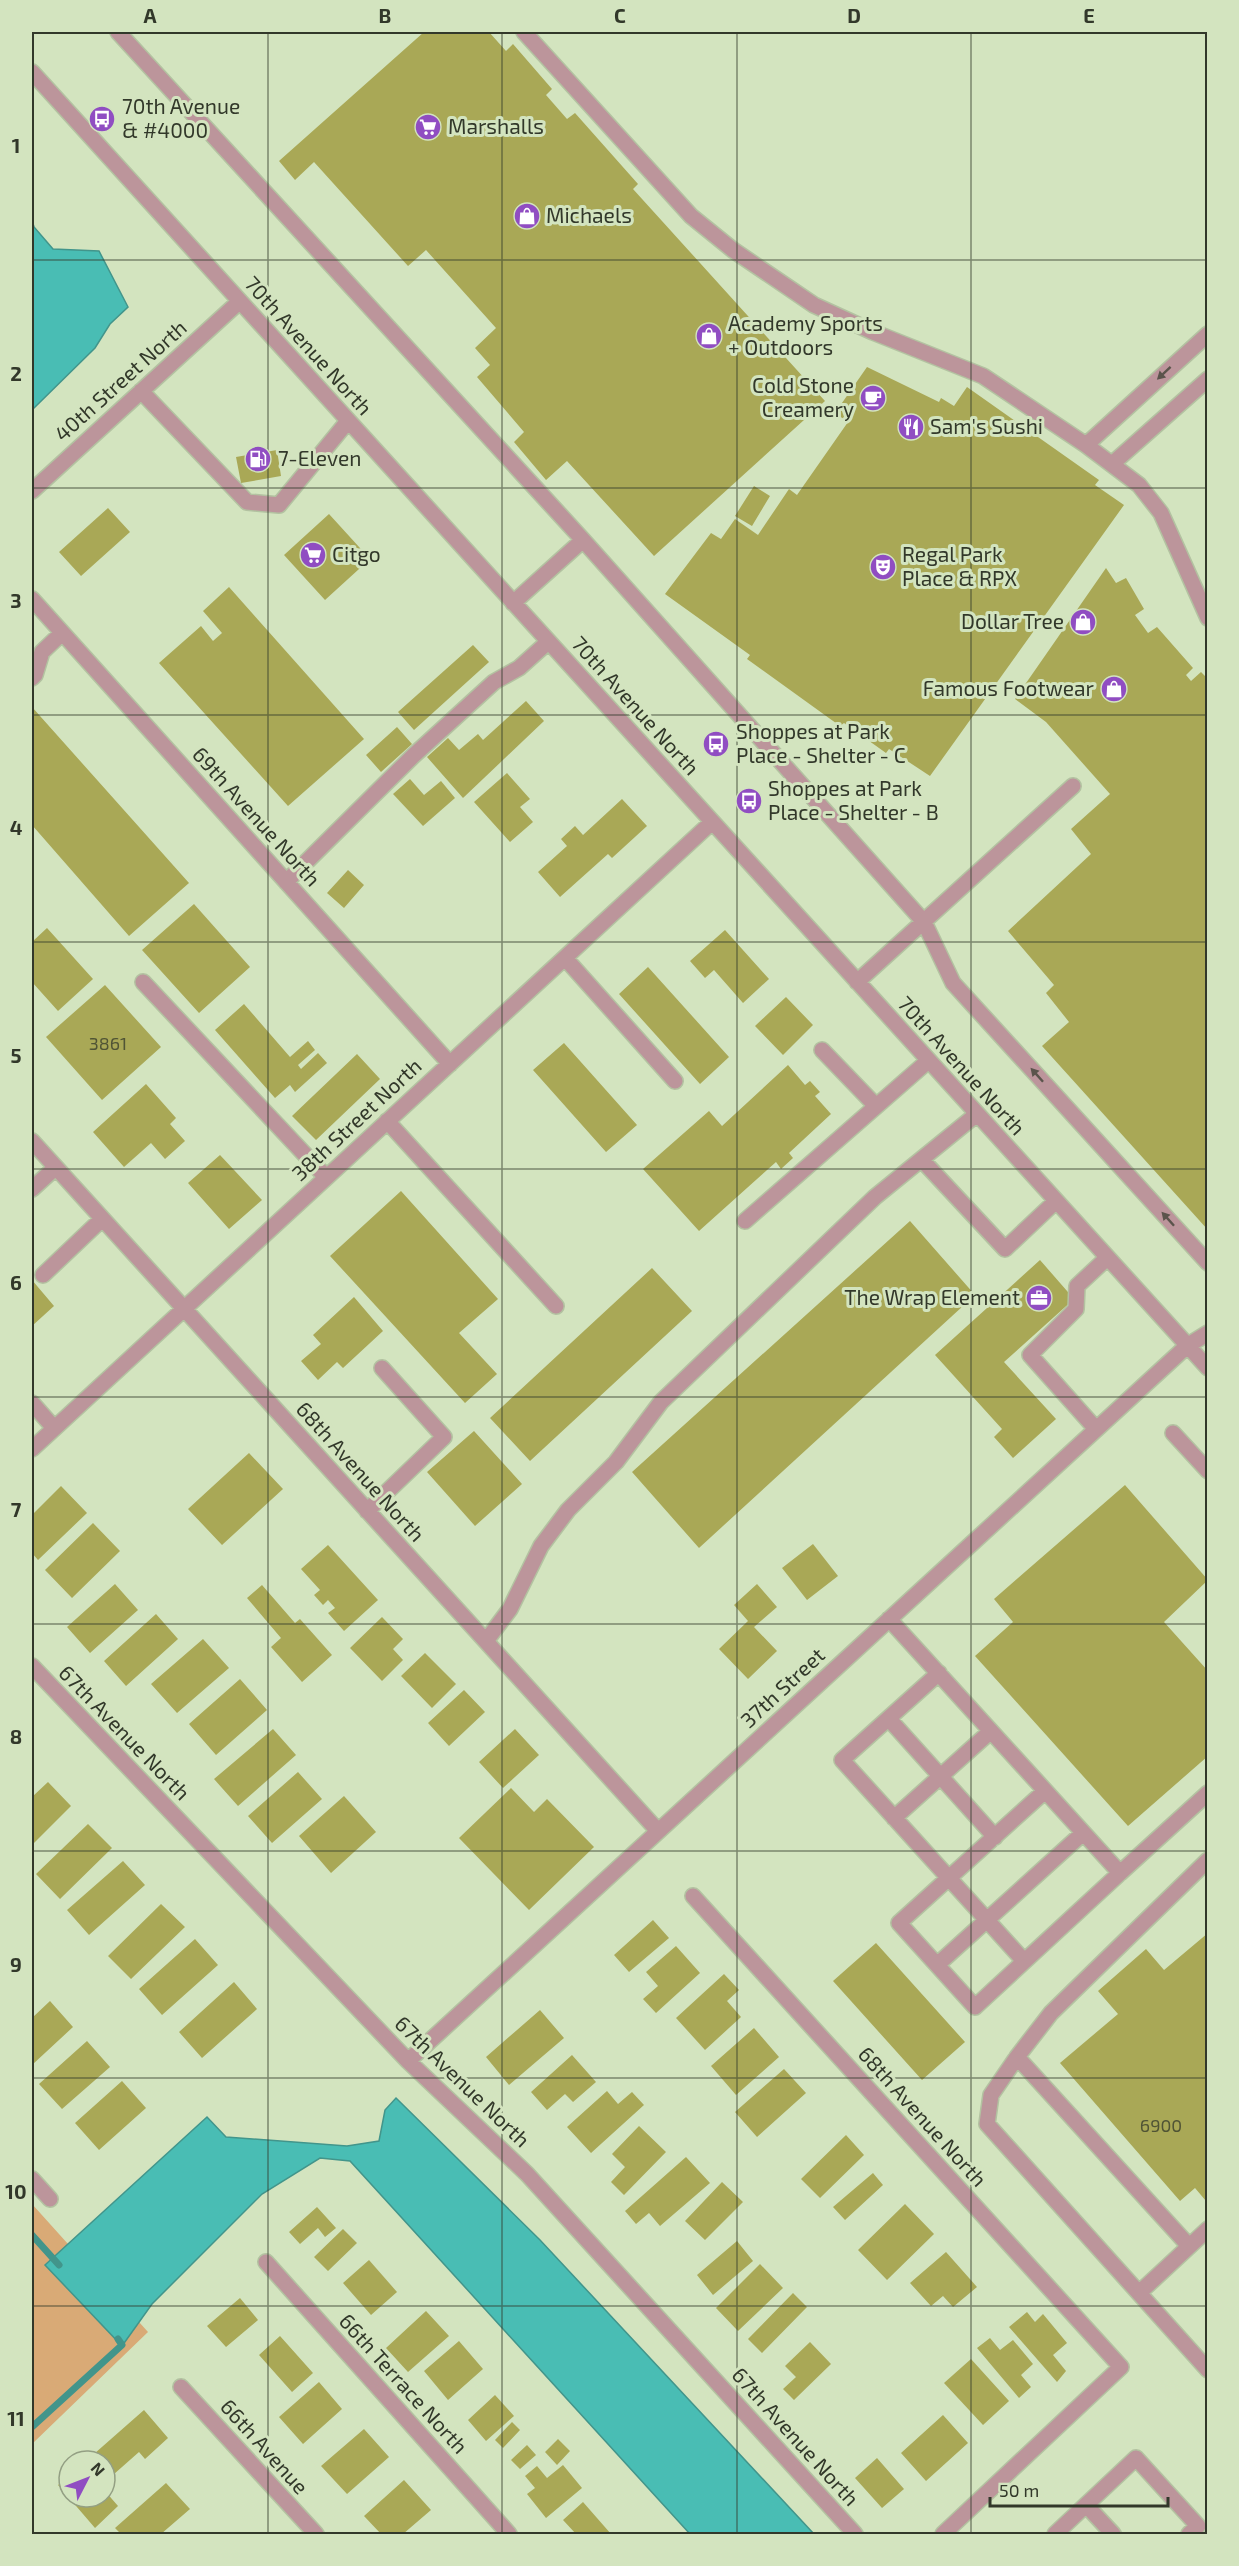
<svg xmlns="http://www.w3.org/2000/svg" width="1239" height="2566" viewBox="0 0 1239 2566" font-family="'Exo 2',sans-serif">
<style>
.green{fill:#d9aa76}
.water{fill:#49bdb4;stroke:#42958b;stroke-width:1.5}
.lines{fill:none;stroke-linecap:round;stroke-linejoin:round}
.stream{stroke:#42958b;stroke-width:7}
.building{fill:#a9a856}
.minor-casing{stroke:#b3c2a1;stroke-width:18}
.minor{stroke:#bc959b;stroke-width:15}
.oneway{fill:#5b544c}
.grid{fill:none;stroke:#32382a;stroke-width:1.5;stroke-opacity:0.55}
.labels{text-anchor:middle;stroke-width:6;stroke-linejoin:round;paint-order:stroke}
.number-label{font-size:18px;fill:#505435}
.poi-label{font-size:21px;fill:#32382a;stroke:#d3e4bf;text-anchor:start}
.street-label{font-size:21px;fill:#32382a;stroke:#d3e4bf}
.neatline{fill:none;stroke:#32382a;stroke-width:2}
.grid-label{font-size:20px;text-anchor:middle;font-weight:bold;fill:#32382a}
</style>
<rect width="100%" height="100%" fill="#d3e4bf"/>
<path class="green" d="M 32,2204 L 68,2244 L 45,2265 L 122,2346 L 139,2322 L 148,2332 L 32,2444 Z"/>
<path class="water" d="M 32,220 L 34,227 L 53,249 L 99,251 L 128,307 L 110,324 L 95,348 L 32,410 Z
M 396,2098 L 540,2240 L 814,2534 L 690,2534 L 350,2161 L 320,2158 L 262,2194 L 152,2304 L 122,2346 L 45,2265 L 207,2117 L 226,2137 L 347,2146 L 379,2141 L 385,2110 Z"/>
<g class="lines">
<path class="stream" d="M 32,2235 L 59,2265
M 32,2427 L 122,2345 L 118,2339"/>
</g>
<path class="building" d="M 424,32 L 489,32 L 506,51 L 513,44 L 552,89 L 546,95 L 567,119 L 575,113 L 638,184 L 633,189 L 825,401 L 654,556 L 567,461 L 546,480 L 514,442 L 524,432 L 477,377 L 490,365 L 475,348 L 496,328 L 426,250 L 408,266 L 314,162 L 295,180 L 279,161 Z
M 867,367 L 939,402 L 941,398 L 954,406 L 967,387 L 1099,480 L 1095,485 L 1124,505 L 930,776 L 889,749 L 886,753 L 844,723 L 840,726 L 747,659 L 750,655 L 665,594 L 711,533 L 721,539 L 735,519 L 758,535 L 789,489 L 797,495 L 848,422 L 835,413 Z
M 277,450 L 281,476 L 241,483 L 236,457 Z
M 754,486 L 770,496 L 752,526 L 735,516 Z
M 108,508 L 130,532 L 81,576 L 59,552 Z
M 329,514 L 370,559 L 325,600 L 284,555 Z
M 1106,568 L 1116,583 L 1126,578 L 1144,609 L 1135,615 L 1148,633 L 1157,627 L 1193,668 L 1186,675 L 1191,681 L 1201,672 L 1208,679 L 1208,1230 L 1042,1046 L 1069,1022 L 1046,993 L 1054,985 L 1008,931 L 1091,854 L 1071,829 L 1110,794 L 1046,722 L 1015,699 Z
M 229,587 L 364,739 L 288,806 L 159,663 L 201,626 L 213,641 L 222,633 L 203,611 Z
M 473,645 L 489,662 L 414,730 L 398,712 Z
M 526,701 L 544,721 L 463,798 L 427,757 L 448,738 L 459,750 L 478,734 L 483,740 Z
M 32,707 L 189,883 L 129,936 L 32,825 Z
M 397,727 L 412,744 L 381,772 L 366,755 Z
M 507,773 L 530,799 L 520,807 L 533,822 L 510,842 L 474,802 Z
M 410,779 L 424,795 L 441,781 L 455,798 L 423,826 L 393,794 Z
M 622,799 L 647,826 L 612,858 L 608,854 L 560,897 L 538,872 L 567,846 L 561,839 L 575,826 L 583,835 Z
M 348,870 L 364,885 L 344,908 L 327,893 Z
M 194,904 L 250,967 L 199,1013 L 142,950 Z
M 47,928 L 93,979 L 58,1011 L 32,982 L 32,942 Z
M 725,930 L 769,979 L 743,1003 L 714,970 L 705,978 L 690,961 Z
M 648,967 L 729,1057 L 700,1084 L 619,994 Z
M 105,985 L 161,1047 L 102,1100 L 46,1037 Z
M 786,997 L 813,1025 L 783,1055 L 755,1026 Z
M 244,1004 L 290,1057 L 308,1041 L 315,1050 L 298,1065 L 301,1069 L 318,1053 L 327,1063 L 295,1092 L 290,1085 L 275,1098 L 215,1030 Z
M 564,1043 L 637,1125 L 606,1152 L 533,1070 Z
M 357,1054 L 380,1079 L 316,1140 L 292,1116 Z
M 788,1065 L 805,1085 L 810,1081 L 820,1092 L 815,1096 L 831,1114 L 789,1153 L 793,1158 L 781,1169 L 776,1162 L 699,1231 L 643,1169 L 709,1111 L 722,1126 Z
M 146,1084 L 176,1118 L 170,1124 L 185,1141 L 165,1159 L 151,1143 L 124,1167 L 93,1132 Z
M 220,1155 L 262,1200 L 229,1229 L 188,1183 Z
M 401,1191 L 498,1299 L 459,1333 L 497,1374 L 465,1403 L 330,1256 Z
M 910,1221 L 975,1295 L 699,1548 L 632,1472 Z
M 1040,1260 L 1074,1299 L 1004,1362 L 1056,1419 L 1013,1458 L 994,1437 L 1002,1429 L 935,1355 Z
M 652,1268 L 692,1311 L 530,1461 L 490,1418 Z
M 32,1280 L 54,1306 L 32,1326 Z
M 354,1297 L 383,1331 L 343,1368 L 337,1362 L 318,1380 L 301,1361 L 321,1344 L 313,1335 Z
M 474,1431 L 522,1484 L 475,1526 L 427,1472 Z
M 249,1453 L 283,1489 L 222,1545 L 188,1509 Z
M 1125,1485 L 1208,1580 L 1164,1622 L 1208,1671 L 1208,1756 L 1128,1826 L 975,1656 L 1013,1622 L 994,1599 Z
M 61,1486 L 87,1513 L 38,1560 L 32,1553 L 32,1515 Z
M 93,1523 L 120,1551 L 72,1598 L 45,1570 Z
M 813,1544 L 838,1576 L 807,1600 L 782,1568 Z
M 328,1545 L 378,1600 L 344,1631 L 328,1613 L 335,1608 L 328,1600 L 323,1605 L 314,1595 L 320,1590 L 301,1569 Z
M 115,1584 L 138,1610 L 90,1653 L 67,1627 Z
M 757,1584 L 777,1607 L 754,1627 L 777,1651 L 748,1679 L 719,1649 L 748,1621 L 734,1605 Z
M 262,1585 L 295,1623 L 300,1619 L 332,1655 L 302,1682 L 271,1647 L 281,1638 L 247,1598 Z
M 156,1614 L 178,1639 L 126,1686 L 104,1661 Z
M 382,1617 L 403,1639 L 393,1649 L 403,1660 L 382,1681 L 350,1648 Z
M 203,1639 L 229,1668 L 177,1713 L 151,1684 Z
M 425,1653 L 456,1684 L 432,1708 L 401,1676 Z
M 240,1679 L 267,1710 L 216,1755 L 189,1724 Z
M 464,1690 L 485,1712 L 449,1746 L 428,1723 Z
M 273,1729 L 296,1755 L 238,1806 L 214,1779 Z
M 515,1729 L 539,1755 L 503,1788 L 479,1762 Z
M 298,1772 L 322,1799 L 272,1843 L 248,1816 Z
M 48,1782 L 71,1806 L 32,1845 L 32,1797 Z
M 511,1788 L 534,1812 L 547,1799 L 594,1847 L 529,1910 L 459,1838 Z
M 344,1796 L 376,1832 L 331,1873 L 299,1836 Z
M 88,1824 L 112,1848 L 60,1899 L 36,1874 Z
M 123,1861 L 145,1885 L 89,1935 L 67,1910 Z
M 161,1904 L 185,1927 L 131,1979 L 108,1956 Z
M 653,1920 L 669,1938 L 629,1972 L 614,1955 Z
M 1208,1933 L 1208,2200 L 1206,2201 L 1195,2188 L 1180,2201 L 1060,2063 L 1118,2014 L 1098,1991 L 1146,1949 L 1164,1970 Z
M 195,1939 L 218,1965 L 162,2015 L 139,1989 Z
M 876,1943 L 965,2042 L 922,2080 L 833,1981 Z
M 676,1946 L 700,1973 L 656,2013 L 643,1999 L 658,1986 L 646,1972 Z
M 724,1974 L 739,1990 L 727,2001 L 741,2017 L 705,2050 L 676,2018 Z
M 234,1982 L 257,2009 L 202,2058 L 179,2032 Z
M 50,2001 L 73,2027 L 32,2065 L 32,2018 Z
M 540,2010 L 564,2038 L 509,2085 L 486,2057 Z
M 754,2028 L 779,2057 L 736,2095 L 711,2066 Z
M 87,2041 L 110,2067 L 62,2109 L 39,2084 Z
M 572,2055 L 596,2082 L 573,2102 L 565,2094 L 547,2110 L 531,2092 Z
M 784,2069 L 806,2093 L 757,2137 L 735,2112 Z
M 122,2081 L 146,2108 L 99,2150 L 75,2123 Z
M 607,2091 L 618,2104 L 632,2092 L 644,2105 L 591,2153 L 567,2127 Z
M 639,2126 L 666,2152 L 624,2195 L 611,2182 L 625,2167 L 612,2154 Z
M 846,2135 L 864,2155 L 820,2198 L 801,2179 Z
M 686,2157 L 710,2183 L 660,2226 L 649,2213 L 636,2224 L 625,2211 Z
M 873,2173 L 883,2185 L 845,2220 L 833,2207 Z
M 722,2182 L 743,2202 L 705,2240 L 685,2221 Z
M 905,2204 L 934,2234 L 887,2280 L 858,2250 Z
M 317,2207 L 336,2228 L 325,2237 L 318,2228 L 300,2244 L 289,2232 Z
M 343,2229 L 357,2243 L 328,2271 L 314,2257 Z
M 737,2241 L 753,2261 L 713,2295 L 697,2275 Z
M 946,2252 L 977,2287 L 953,2307 L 943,2296 L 931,2306 L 910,2283 Z
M 369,2260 L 397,2292 L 371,2315 L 343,2283 Z
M 760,2264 L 783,2288 L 738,2331 L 716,2308 Z
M 793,2293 L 807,2307 L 762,2353 L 748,2339 Z
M 240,2298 L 258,2320 L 226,2347 L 207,2326 Z
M 426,2311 L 449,2336 L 408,2372 L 386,2348 Z
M 1027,2312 L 1035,2322 L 1043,2314 L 1067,2343 L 1053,2355 L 1066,2371 L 1057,2382 L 1009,2327 Z
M 280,2336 L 313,2373 L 292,2392 L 259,2355 Z
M 990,2338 L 1000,2350 L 1013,2340 L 1033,2364 L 1021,2375 L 1031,2387 L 1019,2398 L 977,2348 Z
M 459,2341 L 483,2369 L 448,2400 L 424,2371 Z
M 810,2342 L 831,2364 L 794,2400 L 783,2389 L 796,2377 L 785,2366 Z
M 971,2359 L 1009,2401 L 983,2425 L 944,2383 Z
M 319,2382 L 342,2409 L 303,2444 L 279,2417 Z
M 495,2395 L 514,2416 L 486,2441 L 468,2420 Z
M 144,2410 L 168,2438 L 145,2459 L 139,2452 L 105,2482 L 105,2461 L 86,2461 Z
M 943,2415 L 968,2443 L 926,2481 L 901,2453 Z
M 512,2422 L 520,2430 L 503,2448 L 495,2440 Z
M 364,2429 L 389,2457 L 347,2494 L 321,2466 Z
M 558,2439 L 570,2451 L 557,2465 L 545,2452 Z
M 527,2445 L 536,2455 L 520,2469 L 511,2460 Z
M 877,2458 L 904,2489 L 882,2508 L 855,2478 Z
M 563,2465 L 582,2488 L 546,2518 L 527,2494 L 535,2488 L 525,2476 L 537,2466 L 547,2478 Z
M 69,2476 L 69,2497 L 105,2497 L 105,2491 L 118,2506 L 95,2528 L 58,2485 Z
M 404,2480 L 431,2510 L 403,2534 L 381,2534 L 364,2516 Z
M 166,2483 L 190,2509 L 161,2534 L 121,2534 L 115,2528 Z
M 583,2502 L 611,2534 L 576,2534 L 563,2520 Z"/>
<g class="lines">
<defs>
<path id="minor" d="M 118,32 L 583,540 L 924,922 L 953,983 L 1208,1263
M 524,32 L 691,216 L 733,250 L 814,305 L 873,332 L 983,376 L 1086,445 L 1139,485 L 1161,513 L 1208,618
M 32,72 L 1208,1368
M 141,391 L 247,502 L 279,505 L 348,421
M 1086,445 L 1208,334
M 1112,464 L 1208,379
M 32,491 L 240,301
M 32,599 L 450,1064
M 513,603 L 583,540
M 32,678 L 35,675 L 42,652 L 62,633
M 286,882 L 413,756 L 494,682 L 519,668 L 548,642
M 565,958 L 675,1081
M 143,982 L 326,1177
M 857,982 L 1073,786
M 822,1050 L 876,1106
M 387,1121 L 556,1306
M 32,1141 L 658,1831
M 922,1160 L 1005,1249 L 1056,1201
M 32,1189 L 55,1168
M 745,1221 L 928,1061
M 43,1275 L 102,1219
M 32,1403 L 54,1428
M 1096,1429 L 1030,1355 L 1076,1309 L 1077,1286 L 1107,1258
M 1173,1433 L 1208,1471
M 32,1449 L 712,822
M 367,1511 L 444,1437 L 382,1368
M 889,1619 L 1120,1873 L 1208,1793
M 486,1641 L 510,1609 L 541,1546 L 568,1510 L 616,1462 L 661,1402 L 875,1197 L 977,1114
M 32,1666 L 408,2061 L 527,2174 L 855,2534
M 939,1673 L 842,1760 L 1024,1961
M 889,1719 L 995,1837
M 1045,1791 L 899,1923 L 975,2007 L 1120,1873
M 894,1818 L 991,1731
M 1208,1860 L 1051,2013 L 1017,2057 L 991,2095 L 987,2124 L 1208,2370
M 693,1896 L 1121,2367 L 943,2534
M 937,1965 L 1083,1833
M 1017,2057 L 1189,2246
M 408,2061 L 1187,1346 L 1208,1333
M 32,2179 L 50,2199
M 266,2262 L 509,2534
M 1139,2293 L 1208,2229
M 181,2387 L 316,2534
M 1086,2505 L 1113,2534
M 1055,2534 L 1136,2458 L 1198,2526 L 1189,2534"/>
</defs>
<use href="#minor" class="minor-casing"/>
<use href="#minor" class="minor"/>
</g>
<defs><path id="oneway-solid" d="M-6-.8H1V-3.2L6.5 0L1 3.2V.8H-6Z" transform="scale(1.5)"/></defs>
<g class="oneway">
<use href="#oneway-solid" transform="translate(1164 373) rotate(137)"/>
<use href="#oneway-solid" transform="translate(1037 1075) rotate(-132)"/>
<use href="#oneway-solid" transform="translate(1168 1219) rotate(-132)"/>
</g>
<path class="grid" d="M 268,32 L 268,2534M 502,32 L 502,2534M 737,32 L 737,2534M 971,32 L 971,2534M 32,260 L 1208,260M 32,488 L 1208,488M 32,715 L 1208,715M 32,942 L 1208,942M 32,1169 L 1208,1169M 32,1397 L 1208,1397M 32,1624 L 1208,1624M 32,1851 L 1208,1851M 32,2078 L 1208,2078M 32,2306 L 1208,2306"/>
<defs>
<symbol id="bus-disc" viewBox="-11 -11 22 22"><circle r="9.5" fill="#904dc2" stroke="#d3e4bf"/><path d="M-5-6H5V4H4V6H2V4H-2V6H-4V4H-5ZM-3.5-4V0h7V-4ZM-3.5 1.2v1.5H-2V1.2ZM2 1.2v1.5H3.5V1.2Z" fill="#fff"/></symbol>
<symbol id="supermarket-disc" viewBox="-11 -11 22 22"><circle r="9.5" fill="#904dc2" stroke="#d3e4bf"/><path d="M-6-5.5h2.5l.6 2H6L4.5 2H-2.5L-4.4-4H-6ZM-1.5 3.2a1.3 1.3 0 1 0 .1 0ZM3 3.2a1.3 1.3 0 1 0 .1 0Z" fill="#fff"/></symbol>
<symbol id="shop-disc" viewBox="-11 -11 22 22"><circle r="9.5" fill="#904dc2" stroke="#d3e4bf"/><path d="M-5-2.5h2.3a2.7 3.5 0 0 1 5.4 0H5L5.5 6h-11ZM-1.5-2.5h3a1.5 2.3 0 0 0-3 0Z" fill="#fff"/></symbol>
<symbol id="cafe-disc" viewBox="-11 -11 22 22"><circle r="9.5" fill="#904dc2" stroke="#d3e4bf"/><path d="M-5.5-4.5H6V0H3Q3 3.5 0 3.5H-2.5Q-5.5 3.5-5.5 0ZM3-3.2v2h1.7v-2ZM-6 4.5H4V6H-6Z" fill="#fff"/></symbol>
<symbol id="restaurant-disc" viewBox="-11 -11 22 22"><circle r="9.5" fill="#904dc2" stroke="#d3e4bf"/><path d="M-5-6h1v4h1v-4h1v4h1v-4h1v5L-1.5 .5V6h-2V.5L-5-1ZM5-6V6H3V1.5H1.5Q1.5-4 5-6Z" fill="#fff"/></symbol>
<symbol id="fuel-disc" viewBox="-11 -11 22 22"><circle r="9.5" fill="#904dc2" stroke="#d3e4bf"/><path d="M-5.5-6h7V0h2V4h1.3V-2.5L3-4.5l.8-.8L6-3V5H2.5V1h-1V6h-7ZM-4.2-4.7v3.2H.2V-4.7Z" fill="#fff"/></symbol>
<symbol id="theatre-disc" viewBox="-11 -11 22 22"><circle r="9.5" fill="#904dc2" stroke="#d3e4bf"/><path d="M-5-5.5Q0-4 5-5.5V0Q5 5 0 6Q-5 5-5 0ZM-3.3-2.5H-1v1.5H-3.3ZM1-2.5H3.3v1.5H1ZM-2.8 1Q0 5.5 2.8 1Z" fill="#fff"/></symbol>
<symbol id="office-disc" viewBox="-11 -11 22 22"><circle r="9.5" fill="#904dc2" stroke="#d3e4bf"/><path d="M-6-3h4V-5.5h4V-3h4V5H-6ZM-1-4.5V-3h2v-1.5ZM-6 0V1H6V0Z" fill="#fff"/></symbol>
</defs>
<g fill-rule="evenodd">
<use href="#bus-disc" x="87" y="104" width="30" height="30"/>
<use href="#supermarket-disc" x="413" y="112" width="30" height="30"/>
<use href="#shop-disc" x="512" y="201" width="30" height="30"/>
<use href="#shop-disc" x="694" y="321" width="30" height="30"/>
<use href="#cafe-disc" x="858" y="383" width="30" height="30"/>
<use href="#restaurant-disc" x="896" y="412" width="30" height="30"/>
<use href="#fuel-disc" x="243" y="444" width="30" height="30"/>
<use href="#supermarket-disc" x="298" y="540" width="30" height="30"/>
<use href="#theatre-disc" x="868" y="552" width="30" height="30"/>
<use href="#shop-disc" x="1068" y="607" width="30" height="30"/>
<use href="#shop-disc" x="1099" y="674" width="30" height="30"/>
<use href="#bus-disc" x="701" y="729" width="30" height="30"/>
<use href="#bus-disc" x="734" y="786" width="30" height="30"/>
<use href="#office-disc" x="1024" y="1283" width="30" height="30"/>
</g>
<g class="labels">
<g class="number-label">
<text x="108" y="1050">3861</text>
<text x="1161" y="2132">6900</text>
</g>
<g class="poi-label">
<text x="122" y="114">70th Avenue<tspan x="122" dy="24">&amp; #4000</tspan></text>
<text x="448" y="134">Marshalls</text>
<text x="546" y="223">Michaels</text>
<text x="728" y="331">Academy Sports<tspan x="728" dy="24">+ Outdoors</tspan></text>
<text x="854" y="393" text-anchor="end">Cold Stone<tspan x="854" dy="24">Creamery</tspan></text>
<text x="930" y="434">Sam's Sushi</text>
<text x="278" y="466">7-Eleven</text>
<text x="332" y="562">Citgo</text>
<text x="902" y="562">Regal Park<tspan x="902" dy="24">Place &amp; RPX</tspan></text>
<text x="1064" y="629" text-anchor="end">Dollar Tree</text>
<text x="1094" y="696" text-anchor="end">Famous Footwear</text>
<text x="736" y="739">Shoppes at Park<tspan x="736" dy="24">Place - Shelter - C</tspan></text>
<text x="768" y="796">Shoppes at Park<tspan x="768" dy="24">Place - Shelter - B</tspan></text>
<text x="1020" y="1305" text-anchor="end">The Wrap Element</text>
</g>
<g class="street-label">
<text transform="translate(308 346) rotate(48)" y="7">70th Avenue North</text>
<text transform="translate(121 381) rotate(-42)" y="7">40th Street North</text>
<text transform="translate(635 706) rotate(48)" y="7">70th Avenue North</text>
<text transform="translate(256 817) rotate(48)" y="7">69th Avenue North</text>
<text transform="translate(961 1066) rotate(48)" y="7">70th Avenue North</text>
<text transform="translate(357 1120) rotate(-43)" y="7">38th Street North</text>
<text transform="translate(360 1472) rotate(48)" y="7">68th Avenue North</text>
<text transform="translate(783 1688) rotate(-43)" y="7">37th Street</text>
<text transform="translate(124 1733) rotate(46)" y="7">67th Avenue North</text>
<text transform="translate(462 2082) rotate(44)" y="7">67th Avenue North</text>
<text transform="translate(922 2117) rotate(48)" y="7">68th Avenue North</text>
<text transform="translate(403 2384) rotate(48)" y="7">66th Terrace North</text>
<text transform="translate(795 2437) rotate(48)" y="7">67th Avenue North</text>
<text transform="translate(264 2447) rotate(48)" y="7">66th Avenue</text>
</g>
</g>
<rect width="1239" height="2566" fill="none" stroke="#d3e4bf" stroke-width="66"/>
<g transform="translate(87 2479) rotate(48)"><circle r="28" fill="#d3e4bf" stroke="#939f83" stroke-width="1.5"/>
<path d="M0-4.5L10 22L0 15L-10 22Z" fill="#904dc2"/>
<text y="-9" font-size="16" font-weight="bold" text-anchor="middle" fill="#32382a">N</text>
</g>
<path d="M990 2497v9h178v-9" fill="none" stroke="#32382a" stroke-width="3"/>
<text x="999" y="2497" font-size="18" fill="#32382a" stroke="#d3e4bf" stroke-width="4.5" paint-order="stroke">50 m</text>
<rect x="33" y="33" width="1173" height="2500" class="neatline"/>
<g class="grid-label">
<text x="150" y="23">A</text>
<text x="385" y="23">B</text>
<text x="620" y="23">C</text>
<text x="854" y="23">D</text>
<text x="1089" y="23">E</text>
<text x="16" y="153">1</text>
<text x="16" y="381">2</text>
<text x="16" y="608">3</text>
<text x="16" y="835">4</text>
<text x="16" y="1063">5</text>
<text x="16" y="1290">6</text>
<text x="16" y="1517">7</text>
<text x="16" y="1744">8</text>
<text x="16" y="1972">9</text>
<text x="16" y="2199">10</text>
<text x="16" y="2426">11</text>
</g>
</svg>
